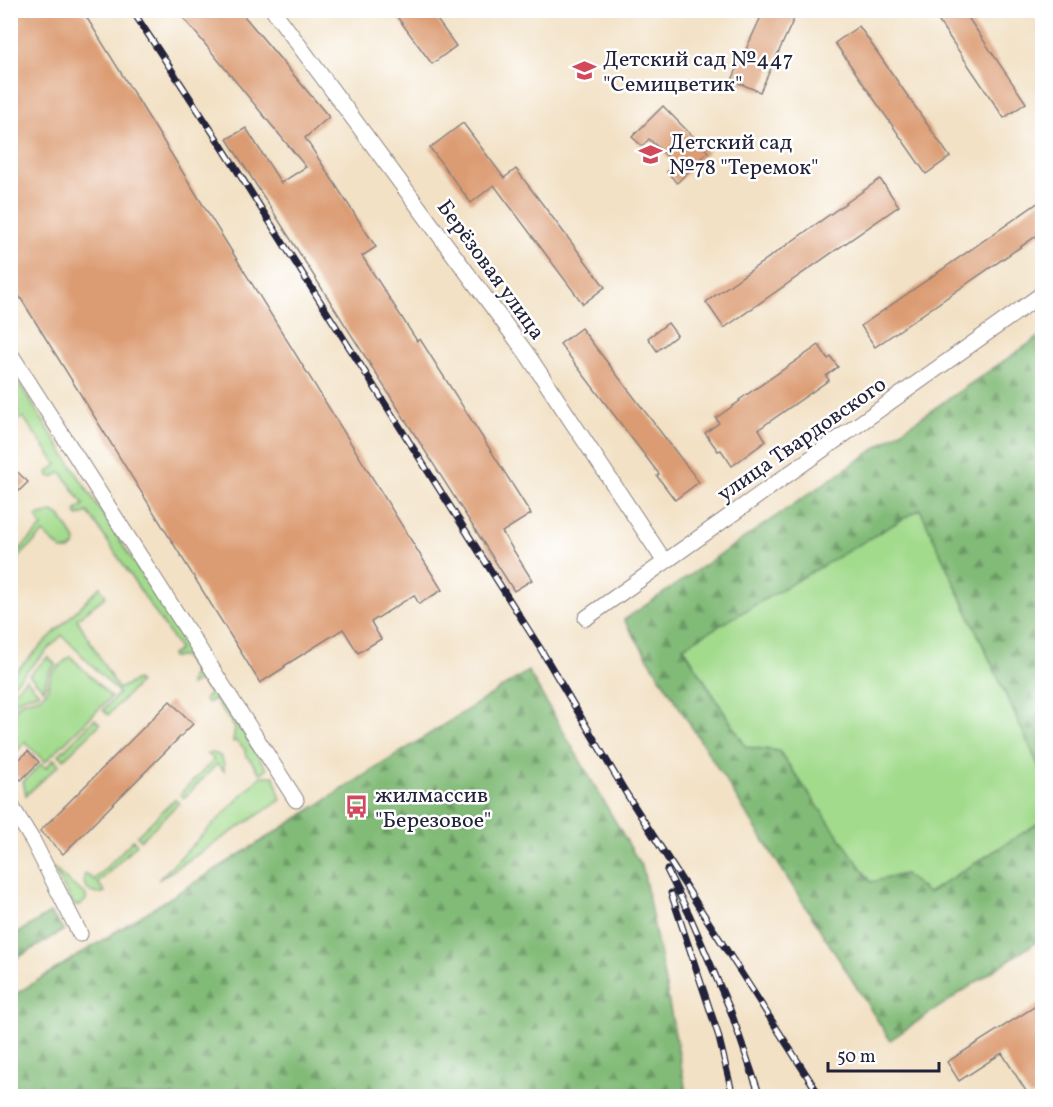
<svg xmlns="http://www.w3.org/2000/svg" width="1053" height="1107" viewBox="0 0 1053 1107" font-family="Vollkorn,serif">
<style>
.green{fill:#a3db8d;stroke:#627e64;stroke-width:1.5}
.forest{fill:url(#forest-firs);stroke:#526e5a;stroke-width:1.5}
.building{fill:#dc9c73}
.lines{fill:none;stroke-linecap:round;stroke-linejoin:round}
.minor-casing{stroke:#8a8280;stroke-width:17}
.minor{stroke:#fff;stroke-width:15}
.rail-casing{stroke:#22223b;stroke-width:7}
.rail{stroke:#fff;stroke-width:4.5;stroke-dasharray:14;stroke-linecap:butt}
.labels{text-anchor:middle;stroke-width:5;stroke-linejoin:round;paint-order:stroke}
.poi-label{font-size:22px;fill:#22223b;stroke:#fff;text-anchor:start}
.street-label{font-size:22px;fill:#22223b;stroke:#fff}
</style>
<defs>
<pattern id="forest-firs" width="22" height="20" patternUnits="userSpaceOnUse" patternTransform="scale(1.5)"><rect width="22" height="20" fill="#82bb78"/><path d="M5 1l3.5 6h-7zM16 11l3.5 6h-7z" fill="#6a9864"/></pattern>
</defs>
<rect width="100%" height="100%" fill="#fff"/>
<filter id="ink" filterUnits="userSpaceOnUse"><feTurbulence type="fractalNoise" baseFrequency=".0167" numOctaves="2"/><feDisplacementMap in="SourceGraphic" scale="12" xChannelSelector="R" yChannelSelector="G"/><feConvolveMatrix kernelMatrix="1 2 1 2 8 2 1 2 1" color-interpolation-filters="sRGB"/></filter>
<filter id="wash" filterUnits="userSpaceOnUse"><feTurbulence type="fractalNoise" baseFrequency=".008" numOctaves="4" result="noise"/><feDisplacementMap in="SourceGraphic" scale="24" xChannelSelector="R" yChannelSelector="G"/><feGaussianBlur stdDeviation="1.35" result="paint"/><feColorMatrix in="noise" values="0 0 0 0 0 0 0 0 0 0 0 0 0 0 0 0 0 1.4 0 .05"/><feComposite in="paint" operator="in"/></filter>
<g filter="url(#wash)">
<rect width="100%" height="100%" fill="#f2e1c5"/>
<path class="green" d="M 10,371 L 11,371 L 267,770 L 260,773 L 245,753 L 245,749 L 236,741 L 233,742 L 235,728 L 214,699 L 207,703 L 205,701 L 205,698 L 210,694 L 200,680 L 190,685 L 191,677 L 195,672 L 184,657 L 172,657 L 171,655 L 178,651 L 179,648 L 88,512 L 78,516 L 76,513 L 76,510 L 84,505 L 61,472 L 55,476 L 51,477 L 48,475 L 49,471 L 57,465 L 23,417 L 14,423 L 12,420 L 12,417 L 19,412 L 11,399 Z
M 920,509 L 1042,773 L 1042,821 L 928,894 L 904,874 L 871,883 L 779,751 L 746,747 L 683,646 Z
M 52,512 L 60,516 L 76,541 L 75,545 L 70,550 L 62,550 L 43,533 L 12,564 L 11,558 L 42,527 L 37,519 L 36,516 Z
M 100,587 L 106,596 L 77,619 L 118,689 L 137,680 L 139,683 L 108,715 L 103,710 L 119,693 L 62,635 L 11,687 L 11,676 Z
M 70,656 L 111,697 L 45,762 L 25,742 L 11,758 L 11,713 L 23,701 L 40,697 L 47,691 L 51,674 Z
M 48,657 L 56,665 L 48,673 L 44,690 L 29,675 Z
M 26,679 L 39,693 L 22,697 L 13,706 L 11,703 L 11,694 Z
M 95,719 L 100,724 L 64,759 L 59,755 Z
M 207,753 C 220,752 225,758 224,771 L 217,764 L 184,798 L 180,794 L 214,760 Z
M 54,759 L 59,765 L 26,795 L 23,782 L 41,764 L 46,768 Z
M 261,776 L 274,776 L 281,800 L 158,880 Z
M 175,799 L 179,803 L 141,840 L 137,836 Z
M 133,840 L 137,844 L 98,883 L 105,892 C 91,897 81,888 85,873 L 94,880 Z
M 51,866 L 70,883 L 86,895 L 86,900 L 81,905 L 74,905 Z"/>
<path class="forest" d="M 1042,335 L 1042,773 L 920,509 L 683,647 L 746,747 L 779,751 L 871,882 L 904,874 L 928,893 L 1042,821 L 1042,938 L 890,1040 L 624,620 Z
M 528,671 L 643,869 L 687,1096 L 11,1096 L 11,997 L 282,828 Z
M 50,913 L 64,930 L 11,962 L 11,937 Z"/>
<g id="blocks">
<path class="building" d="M 10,10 L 82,10 L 442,590 L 419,604 L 414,595 L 371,622 L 381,639 L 358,653 L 343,629 L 284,666 L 285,667 L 260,683 L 10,281 Z
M 177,10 L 239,10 L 329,117 L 305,138 L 376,247 L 362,256 L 417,341 L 420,339 L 531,514 L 502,532 L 532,580 L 514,591 L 227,139 L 246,128 L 281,183 L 306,167 Z
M 392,10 L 430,10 L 456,46 L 432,64 Z
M 764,10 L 798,10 L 760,92 L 732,80 Z
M 931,10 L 963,10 L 1026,103 L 1004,118 Z
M 859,26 L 950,157 L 926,174 L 835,43 Z
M 663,106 L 708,152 L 677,183 L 667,172 L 675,164 L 649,139 L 642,146 L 632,137 Z
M 463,123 L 504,178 L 516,169 L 605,287 L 583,304 L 494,185 L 471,203 L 430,148 Z
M 880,179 L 899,206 L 724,328 L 706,302 Z
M 1042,200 L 1042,232 L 875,347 L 861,326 Z
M 668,323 L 677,335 L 657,351 L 648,338 Z
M 581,328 L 699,482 L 675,500 L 657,476 L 659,474 L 560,344 Z
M 819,345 L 828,359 L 831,357 L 838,367 L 826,376 L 829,380 L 759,429 L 766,441 L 732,466 L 721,450 L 718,451 L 705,433 L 719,423 L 716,418 L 740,401 L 739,400 Z
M 10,465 L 28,482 L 10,500 Z
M 170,701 L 193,724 L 63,854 L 40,831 Z
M 28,751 L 39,762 L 21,780 L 10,770 L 10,768 Z
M 1042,1002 L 1042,1096 L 1029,1096 L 1002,1053 L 959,1081 L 947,1062 Z"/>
</g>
</g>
<g filter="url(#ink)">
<use href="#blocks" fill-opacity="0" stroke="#8a8280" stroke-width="1.5"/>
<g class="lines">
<defs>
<path id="minor" d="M 273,10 L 527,354 L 665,562
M 10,353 L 296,800
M 586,618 L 1042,294
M 10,804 L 33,841 L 80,934"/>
</defs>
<use href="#minor" class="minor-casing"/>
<use href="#minor" class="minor"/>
<defs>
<path id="rail" d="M 132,10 L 219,142 L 540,648 L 626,793 L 820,1096
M 667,870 L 689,914 L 731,1012 L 760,1096
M 671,893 L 718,1034 L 733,1096"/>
</defs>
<use href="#rail" class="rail-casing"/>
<use href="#rail" class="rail"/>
</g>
</g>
<defs>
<symbol id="school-bare" viewBox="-9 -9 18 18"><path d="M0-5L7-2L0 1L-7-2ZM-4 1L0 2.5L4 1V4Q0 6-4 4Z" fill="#d1495b" stroke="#fff" stroke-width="2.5" paint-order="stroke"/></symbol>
<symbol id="bus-bare" viewBox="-9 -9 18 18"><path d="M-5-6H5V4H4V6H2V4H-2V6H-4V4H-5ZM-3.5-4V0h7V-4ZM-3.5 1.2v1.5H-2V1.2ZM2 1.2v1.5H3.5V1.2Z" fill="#d1495b" stroke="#fff" stroke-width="2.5" paint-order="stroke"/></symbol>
</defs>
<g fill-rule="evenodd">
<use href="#school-bare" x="568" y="54" width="33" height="33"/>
<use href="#school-bare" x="634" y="138" width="33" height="33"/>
<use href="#bus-bare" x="340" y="790" width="33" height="33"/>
</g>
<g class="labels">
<g class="poi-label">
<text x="603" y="66">Детский сад №447<tspan x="603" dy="25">"Семицветик"</tspan></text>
<text x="669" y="149">Детский сад<tspan x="669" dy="25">№78 "Теремок"</tspan></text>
<text x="375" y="802">жилмассив<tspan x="375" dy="25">"Березовое"</tspan></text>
</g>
<g class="street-label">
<text transform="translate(492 269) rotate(54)" y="8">Берёзовая улица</text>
<text transform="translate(801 438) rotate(-35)" y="8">улица Твардовского</text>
</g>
</g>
<rect width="1053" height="1107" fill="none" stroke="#fff" stroke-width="36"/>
<path d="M828 1062v9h111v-9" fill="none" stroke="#22223b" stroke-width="3"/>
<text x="837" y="1062" font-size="18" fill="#22223b" stroke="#ffffff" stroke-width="4.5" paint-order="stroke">50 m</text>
</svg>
